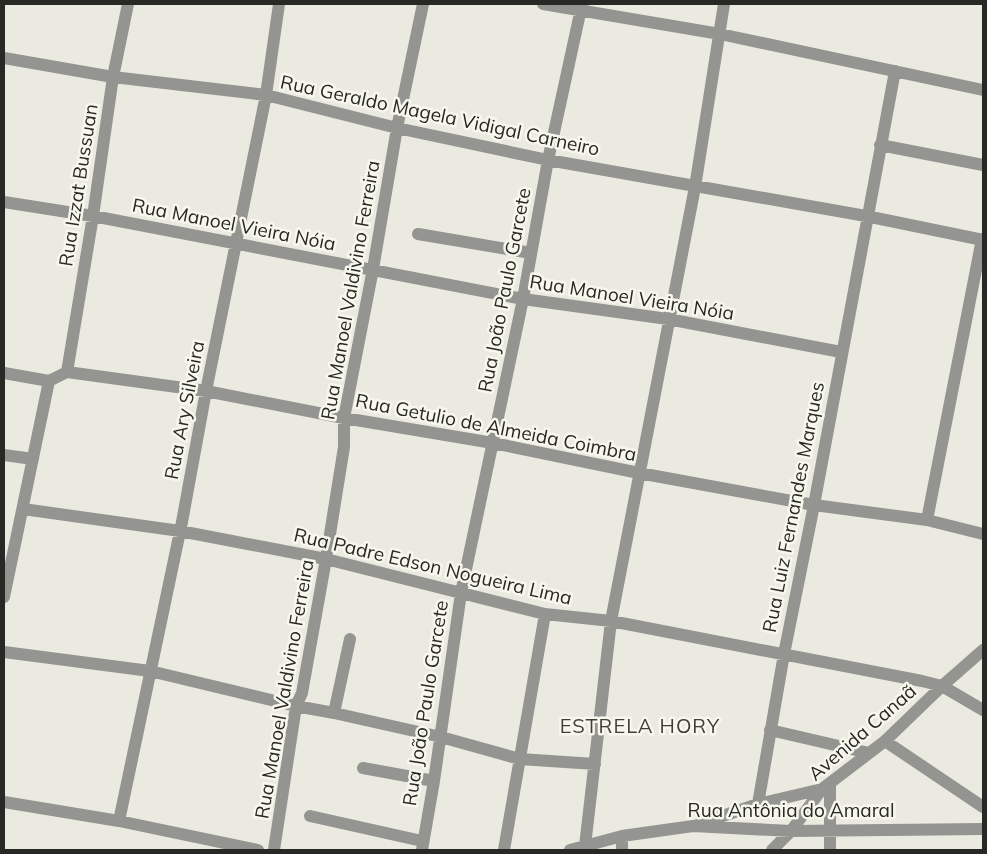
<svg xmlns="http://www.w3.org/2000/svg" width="987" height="854" viewBox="0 0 987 854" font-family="Mulish,sans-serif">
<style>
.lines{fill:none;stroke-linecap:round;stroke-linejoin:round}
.minor{stroke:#949490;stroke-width:12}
.labels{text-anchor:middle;stroke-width:5;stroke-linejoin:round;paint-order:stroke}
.street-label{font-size:19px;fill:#282824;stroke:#f8f7ed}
.neighbourhood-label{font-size:20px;letter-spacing:1px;fill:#3f3f37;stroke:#f8f7ed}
</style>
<rect width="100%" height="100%" fill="#ebeae0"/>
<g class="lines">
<path class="minor" d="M 543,4 L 720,34 L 983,90
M 4,58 L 113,77 L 266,95 L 397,128 L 548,160 L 866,216 L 983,240
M 880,145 L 983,165
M 4,202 L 93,216 L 523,299 L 668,319 L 841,352
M 418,234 L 531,253
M 67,372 L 93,216 L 113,77 L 128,4
M 4,373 L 49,381 L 67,372 L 206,391 L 344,418 L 493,443 L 639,473 L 814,505 L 927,520 L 983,534
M 4,455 L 33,459
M 23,509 L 180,531 L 326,559 L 545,614 L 611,621 L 922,681 L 942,686 L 983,710
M 927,520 L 982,239
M 4,597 L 49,381
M 4,652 L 150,671 L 296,706 L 334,713 L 441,737 L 520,759 L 595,764
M 334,713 L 350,639
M 770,730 L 869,753
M 885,741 L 983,807
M 363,768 L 434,781
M 4,802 L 119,821 L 258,850
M 758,804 L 784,654 L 814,505 L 895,71
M 310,816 L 422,841
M 119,821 L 182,522 L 206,391 L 266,95 L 279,4
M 699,824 L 758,804 L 822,789
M 622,836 L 622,850
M 585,846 L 611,621 L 695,187 L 724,4
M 274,850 L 296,706 L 302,693 L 326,559 L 344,447 L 344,418 L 373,269 L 397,128 L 423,4
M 422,850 L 434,781 L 461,593 L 523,299 L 548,160 L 582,4
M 504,850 L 545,614
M 570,850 L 622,836 L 693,826 L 791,831 L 983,829
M 772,850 L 791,831 L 822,789 L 885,741 L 942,686 L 983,650
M 830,850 L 830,783"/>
</g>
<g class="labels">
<g class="street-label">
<text transform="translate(440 115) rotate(12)" y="7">Rua Geraldo Magela Vidigal Carneiro</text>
<text transform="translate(78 185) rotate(-81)" y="7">Rua Izzat Bussuan</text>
<text transform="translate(234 224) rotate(11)" y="7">Rua Manoel Vieira Nóia</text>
<text transform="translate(350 290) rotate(-80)" y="7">Rua Manoel Valdivino Ferreira</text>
<text transform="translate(504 290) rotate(-79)" y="7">Rua João Paulo Garcete</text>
<text transform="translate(632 297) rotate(9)" y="7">Rua Manoel Vieira Nóia</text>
<text transform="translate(184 410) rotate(-79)" y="7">Rua Ary Silveira</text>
<text transform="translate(496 427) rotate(11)" y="7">Rua Getulio de Almeida Coimbra</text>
<text transform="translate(793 507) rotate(-79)" y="7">Rua Luiz Fernandes Marques</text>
<text transform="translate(433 566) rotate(13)" y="7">Rua Padre Edson Nogueira Lima</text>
<text transform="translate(284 689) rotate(-80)" y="7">Rua Manoel Valdivino Ferreira</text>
<text transform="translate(425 703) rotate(-81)" y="7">Rua João Paulo Garcete</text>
<text transform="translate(862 732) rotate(-41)" y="7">Avenida Canaã</text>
<text x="791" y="817">Rua Antônia do Amaral</text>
</g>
<g class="neighbourhood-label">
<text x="640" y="733">ESTRELA HORY</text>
</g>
</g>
<rect width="987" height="854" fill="none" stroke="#282824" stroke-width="10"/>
</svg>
